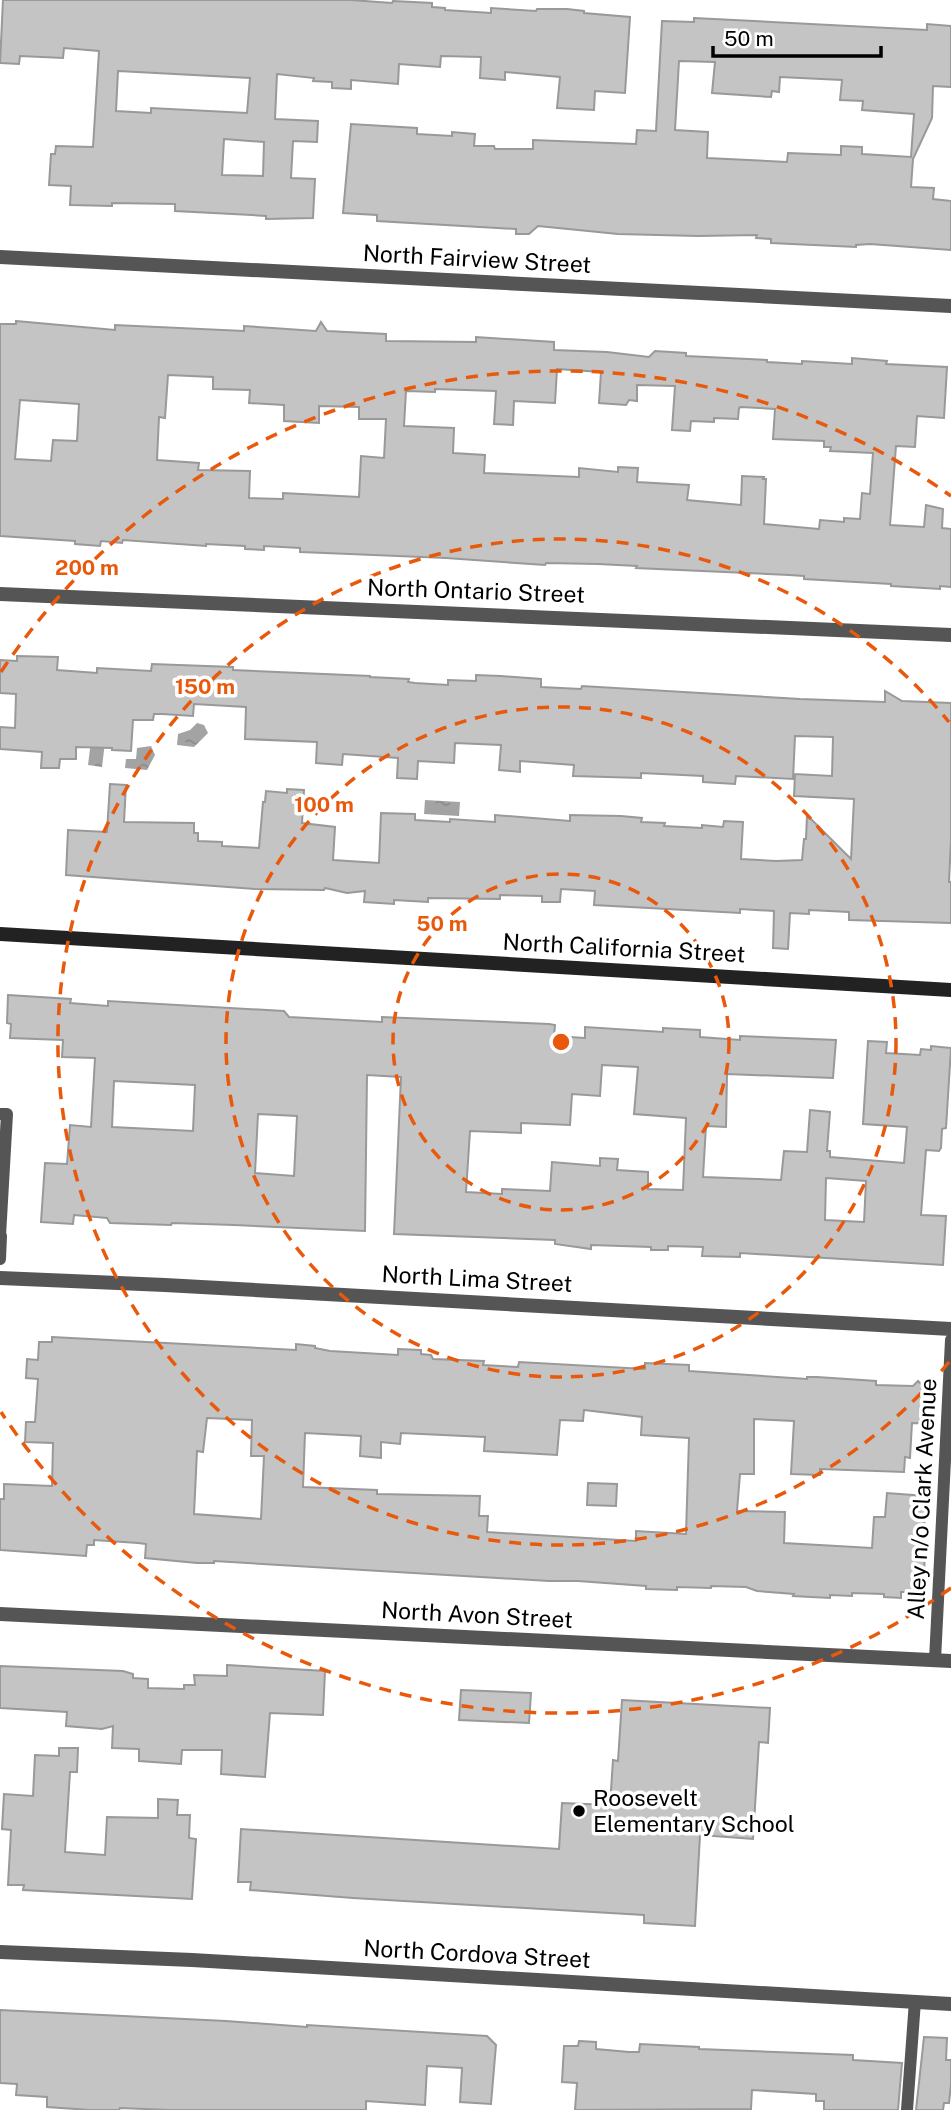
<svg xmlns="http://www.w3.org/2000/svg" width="951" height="2110" viewBox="0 0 951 2110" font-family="'Public Sans',sans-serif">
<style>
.water{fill:url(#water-ripples)}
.building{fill:#c4c4c4;stroke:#999;stroke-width:2;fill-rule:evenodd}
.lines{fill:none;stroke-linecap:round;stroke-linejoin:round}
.lane{stroke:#555;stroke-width:12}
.street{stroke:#555;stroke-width:14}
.secondary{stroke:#222;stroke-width:14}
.ring{fill:none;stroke:#e8590c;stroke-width:3.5;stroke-dasharray:12 9}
.poi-dot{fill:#000;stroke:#fff;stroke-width:2.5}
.labels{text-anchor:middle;stroke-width:7;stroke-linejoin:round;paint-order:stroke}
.street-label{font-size:23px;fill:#000;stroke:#fff}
.poi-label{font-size:23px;fill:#000;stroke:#fff;text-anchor:start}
.centre{fill:#e8590c;stroke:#fff;stroke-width:3.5}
.ring-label{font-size:21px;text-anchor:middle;font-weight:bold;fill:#e8590c;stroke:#fff;stroke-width:7;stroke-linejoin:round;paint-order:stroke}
</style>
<defs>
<pattern id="water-ripples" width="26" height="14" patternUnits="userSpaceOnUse" patternTransform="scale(1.75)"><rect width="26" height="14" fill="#a3a3a3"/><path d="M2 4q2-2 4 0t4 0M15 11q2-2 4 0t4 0" fill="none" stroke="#8b8b8b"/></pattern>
</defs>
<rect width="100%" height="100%" fill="#fff"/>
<path class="water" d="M 197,723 L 204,725 L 208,733 L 194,747 L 177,745 L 178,734 L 190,730 Z
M 91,741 L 105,742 L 102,767 L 88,765 Z
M 151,746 L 155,755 L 147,770 L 125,768 L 126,759 L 136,759 L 137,748 Z
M 425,800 L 460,802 L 459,816 L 424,814 Z"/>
<path class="building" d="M 3,0 L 351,0 L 392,3 L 393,1 L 432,3 L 432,7 L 445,8 L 445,10 L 491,13 L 491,8 L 536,11 L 537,9 L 567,9 L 584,11 L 584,13 L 630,17 L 625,93 L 595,91 L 594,110 L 557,108 L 560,77 L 505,72 L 505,80 L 480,78 L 481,57 L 441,56 L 440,67 L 399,64 L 398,84 L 351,80 L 351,89 L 332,88 L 332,82 L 313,81 L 314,78 L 277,74 L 275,119 L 318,121 L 317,142 L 293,141 L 291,178 L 315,179 L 313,218 L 266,219 L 266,216 L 252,215 L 175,211 L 175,204 L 112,203 L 112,206 L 70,205 L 71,186 L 49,185 L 51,154 L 55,154 L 56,146 L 93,147 L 99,51 L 64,48 L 63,58 L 20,56 L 19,64 L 0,63 ZM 118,71 L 250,78 L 247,113 L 151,108 L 151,113 L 116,111 ZM 224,139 L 264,142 L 263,176 L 222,175 Z
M 694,18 L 927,30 L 927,24 L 951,26 L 951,87 L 933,86 L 932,118 L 913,159 L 911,187 L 934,188 L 933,199 L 951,201 L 951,250 L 870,244 L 856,245 L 856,247 L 771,243 L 771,239 L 756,238 L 757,235 L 698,236 L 618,234 L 538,226 L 529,234 L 516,234 L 516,229 L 377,221 L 377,215 L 343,213 L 351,124 L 417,128 L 417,134 L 452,136 L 452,132 L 475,134 L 474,146 L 494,146 L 495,149 L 533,149 L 533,140 L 636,144 L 637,130 L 656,131 L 662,21 L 694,22 ZM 679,61 L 715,62 L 712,93 L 771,97 L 772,91 L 779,92 L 780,77 L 842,80 L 840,100 L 863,101 L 862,110 L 914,114 L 911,157 L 862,154 L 862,147 L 841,146 L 841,155 L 788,153 L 787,162 L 707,158 L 708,132 L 675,130 Z
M 16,321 L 115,330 L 115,325 L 244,331 L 244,326 L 316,331 L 321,322 L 327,331 L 386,334 L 386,341 L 476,342 L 476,337 L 554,342 L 554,350 L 607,352 L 649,357 L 655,351 L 686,353 L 686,356 L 767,360 L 767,362 L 802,364 L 802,361 L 852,364 L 852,358 L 887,361 L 886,364 L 947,367 L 944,418 L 917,416 L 915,447 L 896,446 L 890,525 L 924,527 L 926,505 L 943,509 L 942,528 L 951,529 L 951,587 L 940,586 L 940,589 L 891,586 L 891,584 L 804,579 L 804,576 L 789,575 L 636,568 L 637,566 L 598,564 L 546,563 L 545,565 L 446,558 L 325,553 L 300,552 L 300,548 L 264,546 L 264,550 L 245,549 L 245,546 L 206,544 L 206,546 L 123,540 L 122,543 L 101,541 L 100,546 L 75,544 L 75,541 L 0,536 L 0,324 L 16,324 ZM 557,369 L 601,372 L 599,403 L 626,405 L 629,400 L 637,401 L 637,385 L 675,386 L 672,430 L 690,431 L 691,421 L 714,422 L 714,418 L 738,419 L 739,408 L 741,407 L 775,409 L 773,439 L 824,441 L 824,447 L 831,447 L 830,451 L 873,453 L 870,494 L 862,493 L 860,519 L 844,518 L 844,522 L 820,520 L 819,529 L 764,524 L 766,479 L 763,479 L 764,477 L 742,476 L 741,505 L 687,500 L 689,485 L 637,482 L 638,468 L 618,467 L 618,472 L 579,468 L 579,477 L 484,473 L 485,455 L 453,453 L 454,428 L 404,426 L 406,391 L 435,392 L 435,389 L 496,391 L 494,424 L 513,425 L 514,401 L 555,403 ZM 168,375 L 213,377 L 213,389 L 250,390 L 249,403 L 284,405 L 284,421 L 319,423 L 319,406 L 359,407 L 359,419 L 386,419 L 384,458 L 361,456 L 359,497 L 283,493 L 283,499 L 249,498 L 250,471 L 198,470 L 199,463 L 157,460 L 159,417 L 165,418 ZM 20,400 L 79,404 L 77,441 L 53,440 L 51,461 L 15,459 Z
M 17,656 L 58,657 L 57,670 L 97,673 L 97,668 L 151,671 L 152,664 L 233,667 L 233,670 L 370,676 L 370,677 L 409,679 L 408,682 L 415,683 L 448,685 L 448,680 L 476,681 L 476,675 L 501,676 L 541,679 L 541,687 L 581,689 L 582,686 L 800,699 L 885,702 L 885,691 L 902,701 L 951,703 L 951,840 L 949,882 L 951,882 L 951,923 L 849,920 L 849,912 L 809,910 L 809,914 L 790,913 L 788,949 L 773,948 L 774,911 L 740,909 L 740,913 L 594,905 L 595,891 L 561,889 L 560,902 L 542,902 L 542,896 L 500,895 L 500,899 L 428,898 L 428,902 L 394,900 L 394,904 L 364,902 L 365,891 L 347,893 L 325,888 L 324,890 L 255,889 L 66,875 L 68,830 L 107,832 L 110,784 L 126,785 L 124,822 L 194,823 L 194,833 L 198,833 L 198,841 L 222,842 L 222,846 L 259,848 L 263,802 L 265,802 L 266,791 L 287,793 L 287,789 L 304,790 L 302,823 L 335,827 L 333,860 L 379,863 L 381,813 L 415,814 L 415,820 L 450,822 L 450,819 L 495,822 L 495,815 L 570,821 L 570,815 L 621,816 L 642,818 L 641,822 L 665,823 L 664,826 L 702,828 L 702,825 L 723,827 L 724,821 L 743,822 L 741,859 L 776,861 L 802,860 L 804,839 L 806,839 L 807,815 L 851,859 L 854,799 L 794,796 L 795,774 L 832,776 L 833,737 L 795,736 L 793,779 L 736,776 L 735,784 L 703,782 L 703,776 L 641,773 L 641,778 L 573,776 L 574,765 L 520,761 L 520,772 L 499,770 L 501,745 L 455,743 L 454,763 L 418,761 L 417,779 L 397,778 L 398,758 L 343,754 L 342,765 L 316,763 L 317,742 L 245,739 L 246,707 L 194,704 L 193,716 L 162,714 L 154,714 L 153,720 L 133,720 L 131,751 L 112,750 L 112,748 L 76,747 L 76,759 L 60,759 L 59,768 L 41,768 L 42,752 L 0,749 L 0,727 L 15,728 L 16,694 L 0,693 L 0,660 L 17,661 Z
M 8,995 L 71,999 L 70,1003 L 108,1006 L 108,1001 L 284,1011 L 289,1017 L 382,1022 L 382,1017 L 549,1024 L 555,1025 L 554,1036 L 585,1038 L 585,1027 L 663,1032 L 663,1028 L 700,1030 L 700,1037 L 740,1040 L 740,1036 L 836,1040 L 833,1078 L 727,1074 L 726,1127 L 706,1126 L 703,1177 L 781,1180 L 784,1151 L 807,1152 L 810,1110 L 830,1112 L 827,1151 L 830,1151 L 830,1157 L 904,1163 L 907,1127 L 863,1124 L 868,1041 L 887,1042 L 886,1053 L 920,1055 L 921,1049 L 931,1050 L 931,1046 L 951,1048 L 946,1128 L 942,1129 L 941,1148 L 939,1151 L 926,1150 L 921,1215 L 946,1216 L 943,1265 L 740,1253 L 740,1257 L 702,1256 L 703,1247 L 668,1246 L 668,1250 L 651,1250 L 651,1247 L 591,1245 L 591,1249 L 555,1244 L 555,1240 L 394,1234 L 401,1077 L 367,1075 L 365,1231 L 234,1225 L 172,1223 L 171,1225 L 110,1223 L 107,1218 L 74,1215 L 73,1224 L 41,1222 L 45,1163 L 67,1164 L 70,1125 L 91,1127 L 95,1058 L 62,1057 L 63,1040 L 10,1038 L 11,1024 L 7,1023 ZM 602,1065 L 638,1067 L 634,1114 L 686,1118 L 683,1190 L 648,1189 L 648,1172 L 617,1170 L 618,1159 L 600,1158 L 600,1166 L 552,1162 L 550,1191 L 502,1189 L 502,1194 L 466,1192 L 470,1131 L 521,1133 L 521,1123 L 570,1125 L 572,1094 L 600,1096 ZM 114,1081 L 195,1085 L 193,1131 L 112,1127 ZM 258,1114 L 297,1116 L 294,1176 L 255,1173 ZM 826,1178 L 866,1181 L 864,1222 L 825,1220 Z
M 52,1337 L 296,1350 L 296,1344 L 315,1346 L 315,1348 L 330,1351 L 398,1355 L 398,1349 L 421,1350 L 421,1354 L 431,1355 L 433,1359 L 484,1361 L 483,1365 L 518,1367 L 519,1362 L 645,1369 L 645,1363 L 689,1365 L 689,1371 L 807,1379 L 807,1377 L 817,1377 L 876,1381 L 876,1385 L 913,1386 L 918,1381 L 923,1386 L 930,1387 L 930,1390 L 937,1390 L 935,1424 L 912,1423 L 910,1458 L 905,1457 L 904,1472 L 820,1469 L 820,1475 L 791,1474 L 794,1421 L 754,1419 L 754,1474 L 740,1474 L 737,1511 L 785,1512 L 784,1543 L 872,1548 L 874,1517 L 885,1517 L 887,1493 L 926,1496 L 923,1545 L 925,1545 L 924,1580 L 915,1579 L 914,1592 L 901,1592 L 901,1598 L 884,1597 L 884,1594 L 852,1593 L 852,1596 L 830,1595 L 830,1598 L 793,1596 L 794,1594 L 757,1591 L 746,1587 L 711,1586 L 711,1588 L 677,1587 L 677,1590 L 646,1589 L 646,1586 L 578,1581 L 549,1581 L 214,1561 L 214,1563 L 197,1563 L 145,1558 L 146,1544 L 138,1543 L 94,1540 L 94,1545 L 87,1545 L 86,1556 L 0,1550 L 0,1499 L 4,1499 L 4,1484 L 52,1486 L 53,1443 L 25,1442 L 26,1422 L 35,1422 L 38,1379 L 26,1378 L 27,1359 L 38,1360 L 39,1342 L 52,1342 ZM 584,1410 L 642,1417 L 641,1435 L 689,1438 L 686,1534 L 636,1531 L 636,1541 L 487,1532 L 488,1516 L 479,1516 L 480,1496 L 377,1494 L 377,1490 L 303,1487 L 305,1433 L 361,1436 L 360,1456 L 381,1458 L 381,1442 L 400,1444 L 401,1433 L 485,1437 L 484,1451 L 557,1455 L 560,1420 L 583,1421 ZM 207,1418 L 252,1420 L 251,1456 L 264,1456 L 261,1519 L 194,1514 L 197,1451 L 203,1452 Z
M 588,1483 L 617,1484 L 616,1506 L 587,1505 Z
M 227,1665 L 325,1671 L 323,1715 L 270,1713 L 265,1777 L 221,1774 L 222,1750 L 182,1750 L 181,1764 L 139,1761 L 139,1749 L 112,1748 L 113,1726 L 102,1729 L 66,1726 L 67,1712 L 0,1708 L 0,1666 L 123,1671 L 133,1674 L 133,1678 L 148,1679 L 148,1688 L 184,1689 L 184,1685 L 195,1685 L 194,1675 L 227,1676 Z
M 461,1690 L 531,1693 L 529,1723 L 459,1720 Z
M 622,1700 L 770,1708 L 768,1743 L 759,1742 L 753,1839 L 700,1835 L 695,1926 L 644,1923 L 644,1915 L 353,1898 L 250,1890 L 251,1882 L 238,1882 L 241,1829 L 559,1849 L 562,1803 L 610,1805 L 613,1760 L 618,1761 Z
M 59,1748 L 78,1748 L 77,1772 L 70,1772 L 65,1852 L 105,1855 L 107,1817 L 158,1818 L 158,1799 L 178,1800 L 177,1815 L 190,1815 L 189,1838 L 196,1839 L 192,1899 L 23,1890 L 24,1885 L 8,1885 L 11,1830 L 2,1829 L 4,1794 L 33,1796 L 35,1755 L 59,1756 Z
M 0,2010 L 226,2021 L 307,2027 L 307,2025 L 487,2036 L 496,2045 L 491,2104 L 460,2102 L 462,2068 L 427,2066 L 425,2105 L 366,2101 L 366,2110 L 169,2110 L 120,2108 L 119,2110 L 90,2110 L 47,2107 L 47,2097 L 16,2095 L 17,2084 L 0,2083 Z
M 924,2037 L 947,2038 L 946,2060 L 951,2060 L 951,2084 L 949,2103 L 944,2103 L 943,2110 L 916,2110 Z
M 579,2041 L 596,2042 L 596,2049 L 629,2052 L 639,2052 L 640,2044 L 699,2047 L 699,2049 L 853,2055 L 853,2060 L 902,2063 L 898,2110 L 824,2110 L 824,2101 L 816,2101 L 816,2094 L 752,2090 L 751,2109 L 575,2110 L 577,2083 L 562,2082 L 564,2046 L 578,2046 Z"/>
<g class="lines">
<path class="lane" d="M 0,1114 L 7,1114 L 0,1236
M 0,1259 L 1,1236
M 935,1660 L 951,1340
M 907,2110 L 915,2001"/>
<path class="street" d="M 0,257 L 951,306
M 0,594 L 951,635
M 0,1278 L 165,1285 L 951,1329
M 0,1614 L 951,1661
M 0,1952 L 192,1960 L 951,2004"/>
<path class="secondary" d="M 0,934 L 951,990"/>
</g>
<g class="ring">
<circle cx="561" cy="1042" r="168"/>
<circle cx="561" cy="1042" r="335"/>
<path d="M949 1362A503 503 0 1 1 949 722"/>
<path d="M951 1588A671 671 0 0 1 1 1412M1 672A671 671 0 0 1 951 496"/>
</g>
<circle class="poi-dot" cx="579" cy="1811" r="7"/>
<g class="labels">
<g class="street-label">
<text transform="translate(477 259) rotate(3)" y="8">North Fairview Street</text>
<text transform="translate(476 591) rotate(2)" y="8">North Ontario Street</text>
<text transform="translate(624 948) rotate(3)" y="8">North California Street</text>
<text transform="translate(477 1279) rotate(3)" y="8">North Lima Street</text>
<text transform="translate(922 1499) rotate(-87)" y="8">Alley n/o Clark Avenue</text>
<text transform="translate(477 1615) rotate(3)" y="8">North Avon Street</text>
<text transform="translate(477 1954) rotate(3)" y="8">North Cordova Street</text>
</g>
<g class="poi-label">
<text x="593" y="1806">Roosevelt<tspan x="593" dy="26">Elementary School</tspan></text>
</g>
</g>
<circle cx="561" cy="1042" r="10" class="centre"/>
<g class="ring-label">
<text x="87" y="575">200 m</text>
<text x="205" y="694">150 m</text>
<text x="324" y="812">100 m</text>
<text x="442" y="931">50 m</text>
</g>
<path d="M713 46v10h168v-10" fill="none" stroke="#000000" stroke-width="3.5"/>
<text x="724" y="46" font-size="21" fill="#000000" stroke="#ffffff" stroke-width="5" paint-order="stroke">50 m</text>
</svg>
